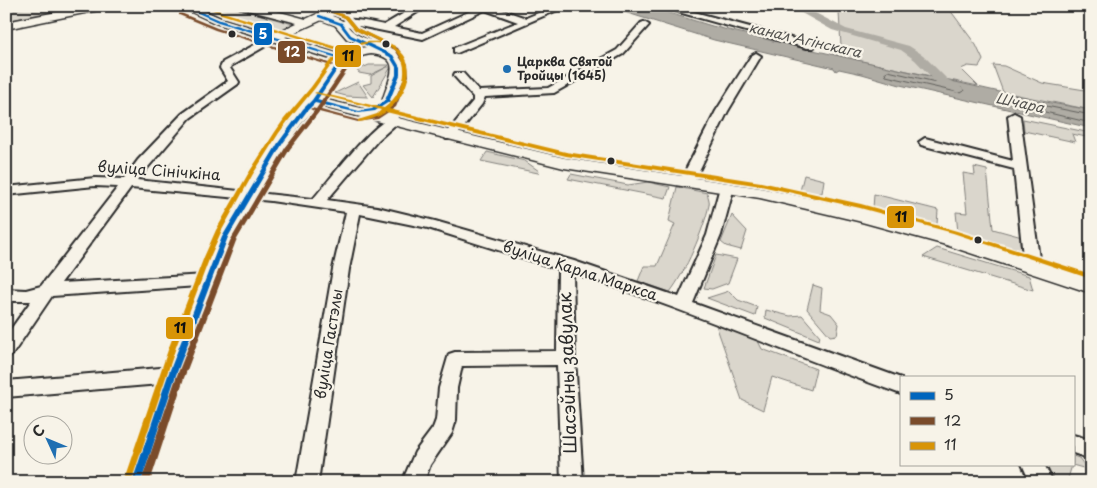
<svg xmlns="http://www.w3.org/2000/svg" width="1097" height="488" viewBox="0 0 1097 488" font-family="'Playpen Sans',sans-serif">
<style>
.green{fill:#dad6cc;stroke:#82807c}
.water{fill:#afaca4;stroke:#7a7874}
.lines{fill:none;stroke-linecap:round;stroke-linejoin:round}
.shore{stroke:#605f5b;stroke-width:1}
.river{fill:#afaca4;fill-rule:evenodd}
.minor-casing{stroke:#2b2b2b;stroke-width:4}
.major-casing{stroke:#2b2b2b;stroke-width:3}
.minor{fill:#f7f3e8;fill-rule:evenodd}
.major{fill:#f7f3e8;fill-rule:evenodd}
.bus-1-casing{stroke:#f7f3e8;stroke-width:4}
.bus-2-casing{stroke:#f7f3e8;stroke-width:4}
.bus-3-casing{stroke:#f7f3e8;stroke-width:4}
.bus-1{fill:#0065bd;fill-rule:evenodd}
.bus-2{fill:#7a4b2a;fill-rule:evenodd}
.bus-3{fill:#d89406;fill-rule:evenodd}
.bus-dot{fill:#2b2b2b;stroke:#f7f3e8;stroke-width:2}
.poi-dot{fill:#1f6fb2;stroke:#f7f3e8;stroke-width:2}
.labels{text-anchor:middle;stroke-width:4.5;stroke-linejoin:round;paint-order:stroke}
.far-poi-label{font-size:12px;font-weight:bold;fill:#2b2b2b;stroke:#f7f3e8;text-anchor:start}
.far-water-label{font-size:14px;font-style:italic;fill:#53524f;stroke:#f7f3e8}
.street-label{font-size:15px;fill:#2b2b2b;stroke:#f7f3e8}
.near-street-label{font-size:18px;fill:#2b2b2b;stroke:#f7f3e8}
.line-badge{stroke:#f7f3e8;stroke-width:2}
.badge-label{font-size:14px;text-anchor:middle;font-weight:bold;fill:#fff}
.pale-badge-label{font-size:14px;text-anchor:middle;font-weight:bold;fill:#111}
</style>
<rect width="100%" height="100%" fill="#f7f3e8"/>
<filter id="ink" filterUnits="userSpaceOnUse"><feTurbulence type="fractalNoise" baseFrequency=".02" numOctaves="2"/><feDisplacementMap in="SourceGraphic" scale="10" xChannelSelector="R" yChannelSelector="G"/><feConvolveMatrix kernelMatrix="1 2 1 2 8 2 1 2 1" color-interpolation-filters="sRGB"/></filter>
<g filter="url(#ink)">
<path class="green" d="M 33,6 L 49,6 L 50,12 L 6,21 L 6,11 Z
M 193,6 L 229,6 L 293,24 L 275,33 Z
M 883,6 L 947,6 L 976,45 L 983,60 L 979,67 L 968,66 L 961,69 L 978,86 L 837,56 L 836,52 L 841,46 L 839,12 L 859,11 Z
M 369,65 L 389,65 L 387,67 L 391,67 L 373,97 L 363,85 L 371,83 L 371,76 L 387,67 L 370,75 L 359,73 L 357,70 Z
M 993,65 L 1004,66 L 1042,83 L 1091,91 L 1091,110 L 1003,92 Z
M 358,82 L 368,97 L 346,96 L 335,93 Z
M 1023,119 L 1091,133 L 1091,138 L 1072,134 L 1075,142 L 1024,131 Z
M 487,152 L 525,161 L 539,171 L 538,173 L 481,161 Z
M 974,167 L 987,170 L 993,229 L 1022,237 L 1023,252 L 958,233 L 956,212 L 967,213 L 963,173 L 975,175 Z
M 571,174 L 628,185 L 648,182 L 670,187 L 666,198 L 568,179 Z
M 804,175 L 824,180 L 822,193 L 818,193 L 817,195 L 800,191 Z
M 677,187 L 707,193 C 708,197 710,201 709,205 C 704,229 685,273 670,292 L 638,281 L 644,266 L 657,266 L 675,224 L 669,221 Z
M 874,194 L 938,210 L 937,224 L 873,209 Z
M 732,215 L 747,231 L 741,250 L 726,246 L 721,242 Z
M 937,248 L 1029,276 L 1033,290 L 923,257 Z
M 716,255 L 737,259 L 728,283 L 712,289 L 704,288 Z
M 813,285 L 822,288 L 820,310 L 831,314 L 839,324 L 837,335 L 830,336 L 807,309 Z
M 729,291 L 738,300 L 757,307 L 755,316 L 707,298 Z
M 766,310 L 790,316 L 802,315 L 820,336 L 819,340 L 765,318 Z
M 716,325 L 757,339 L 762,349 L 816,369 L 811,390 L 772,377 L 763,410 L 742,400 Z
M 1073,456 L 1079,458 L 1087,469 L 1072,465 L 1067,482 L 1054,482 L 1042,464 L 1073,464 Z"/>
<path class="water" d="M 605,6 L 646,6 L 712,26 L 773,41 L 1040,101 L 1091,110 L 1091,128 L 900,85 L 862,74 L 839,69 L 836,71 L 834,68 L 714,40 Z"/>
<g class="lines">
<path class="shore" d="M 888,71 L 962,88 L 964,91 L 961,93 L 886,76 L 885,73 Z
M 1091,115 L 1021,101 L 1019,104 L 1020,106 L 1091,123"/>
<path class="river" d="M 789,6 L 802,6 L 846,29 L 909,46 L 923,55 L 947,79 L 964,89 L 958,93 L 939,85 L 915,60 L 901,50 L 832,30 Z"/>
<defs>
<path id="minor" d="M 416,6 L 427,6 L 394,27 L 422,33 L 477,8 L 476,6 L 491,6 L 526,18 L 555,6 L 567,6 L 457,53 L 454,52 L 454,48 L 518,22 L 485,10 L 423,39 L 359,26 L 341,27 L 336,24 C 348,15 371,23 384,25 Z
M 657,6 L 672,6 L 813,44 L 815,46 L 813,48 L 807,48 Z
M 644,22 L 649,25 L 623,54 L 554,93 L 485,97 L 482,104 L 454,139 L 446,139 L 444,136 L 473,101 L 473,97 L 455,77 L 454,75 L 455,73 L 463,73 L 479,91 L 548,88 L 617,50 L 641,23 Z
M 273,35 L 278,38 L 276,40 L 231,66 L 230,68 L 239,82 L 238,84 L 190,118 L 137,180 L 313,199 C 329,181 373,122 393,117 L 399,121 L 397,123 L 378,140 L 327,200 L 377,207 L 435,221 L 574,261 L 679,297 L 707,235 L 720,187 L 727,183 L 732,184 L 734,187 L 721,235 L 693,303 L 901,378 L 901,394 C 791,355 684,308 573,273 L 575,358 L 583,482 L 561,482 L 557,365 L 462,366 L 457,388 L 456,420 L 452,433 L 430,465 L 424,482 L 402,482 L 415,452 L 433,428 L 436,420 L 439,388 L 449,354 L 455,352 L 557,351 L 558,269 L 428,228 L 360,214 L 349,269 L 318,482 L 296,482 L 333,269 L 346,212 L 271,201 L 131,188 L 61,283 L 207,275 L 213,277 L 215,281 L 213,285 L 52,296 L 12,355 L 6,357 L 6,336 L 31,301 L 6,301 L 6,289 L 26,290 L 41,286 L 118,187 L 95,186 L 6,195 L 6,187 L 95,178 L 124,179 L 138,160 L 182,114 L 228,81 L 220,68 L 223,62 Z
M 756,53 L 761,56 L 728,111 L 694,181 L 687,185 L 682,184 L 680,181 L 716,111 L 751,56 Z
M 1014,113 L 1020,116 L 1040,266 L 1038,270 L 1032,272 L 1026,270 L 1024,266 L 1014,169 L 921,145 L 919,142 L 925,138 L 1013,161 L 1008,116 Z
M 172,367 L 179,370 L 181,375 L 179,380 L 172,383 L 6,397 L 6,381 Z
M 1073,435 L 1091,440 L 1091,459 L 1073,453 Z
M 1022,464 L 1044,464 L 1053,482 L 1030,482 Z"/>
<path id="major" d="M 87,6 L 109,6 L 104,9 L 6,29 L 6,22 Z
M 178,6 L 193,6 L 223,19 L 273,34 L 297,23 L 240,8 L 239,6 L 258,6 L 306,19 L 334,6 L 349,6 L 332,16 C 348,21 347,30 360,36 C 371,41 385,43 395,52 C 419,73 386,95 398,118 L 564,158 L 760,188 L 859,209 L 959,236 L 1091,278 L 1091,293 L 946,245 L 858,221 L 760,198 L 564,168 L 317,106 C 299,123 286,146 273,168 C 214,264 183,374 149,482 L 123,482 L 182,317 L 217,236 L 275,141 L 335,62 L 331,59 L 215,23 ZM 322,20 L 335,25 L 347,39 L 367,47 L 355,49 L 343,55 L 285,37 ZM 371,54 C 413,58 377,91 382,113 L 323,99 C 336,80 345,57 371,54 Z"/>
</defs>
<use href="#minor" class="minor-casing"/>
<use href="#major" class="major-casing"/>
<use href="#minor" class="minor"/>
<use href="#major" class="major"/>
<defs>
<path id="bus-1" d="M 182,6 L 188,6 L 220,20 L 341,57 L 343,61 L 317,100 L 359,111 L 372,109 L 385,100 L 396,75 L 396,67 L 390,57 L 349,37 L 340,25 L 318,17 L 318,15 L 320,15 L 342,23 L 351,35 L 393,55 L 400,67 L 400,75 L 389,102 L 375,111 L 359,113 L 315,103 L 307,111 L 283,143 L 228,237 L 176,375 L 141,482 L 132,482 L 168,375 L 222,237 L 278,143 L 303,109 L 312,100 L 339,61 L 338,59 L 334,57 L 218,22 Z"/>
<path id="bus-2" d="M 321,7 L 323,7 L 347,16 L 357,28 L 398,48 L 408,64 L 409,76 L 396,107 L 378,119 L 358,122 L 319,112 L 290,149 L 236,241 L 184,378 L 150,482 L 141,482 L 176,378 L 230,241 L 285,148 L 314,111 L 310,109 L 312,108 L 316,109 L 346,65 L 350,66 L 321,110 L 358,120 L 375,117 L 392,105 L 405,76 L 404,64 L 395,50 L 355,30 L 345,18 L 321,9 Z
M 179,13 L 181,13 L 217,28 L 335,65 L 331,66 L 215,30 L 179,15 Z"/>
<path id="bus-3" d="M 204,6 L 210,6 L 223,12 L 343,49 C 355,42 367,41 380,42 L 355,30 L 345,18 L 320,8 L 323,7 L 347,16 L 357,28 L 395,46 L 396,48 C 419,62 407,96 389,109 L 566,152 L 761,182 L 861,204 L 957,231 L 1091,274 L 1091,279 L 953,233 L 860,208 L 761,186 L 566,156 L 386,112 C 379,117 368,121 358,122 L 358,120 L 377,114 L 381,110 L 314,93 L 316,92 L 384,108 C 400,96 412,71 398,53 C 386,38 361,42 347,51 L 351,58 L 350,59 L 348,59 L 344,53 L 332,64 L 315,88 L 288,121 L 279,133 L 253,174 L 222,230 L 210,257 L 176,347 L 131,482 L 125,482 L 124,479 L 169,347 L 204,257 L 216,230 L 248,174 L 275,132 L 284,119 L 311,87 L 329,62 L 341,51 L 221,14 Z"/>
</defs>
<use href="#bus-1" class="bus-1-casing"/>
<use href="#bus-2" class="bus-2-casing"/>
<use href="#bus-3" class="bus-3-casing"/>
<use href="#bus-1" class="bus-1"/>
<use href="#bus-2" class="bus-2"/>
<use href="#bus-3" class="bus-3"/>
</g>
</g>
<g class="bus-dot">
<circle cx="232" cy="34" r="4.5"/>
<circle cx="386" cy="44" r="4.5"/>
<circle cx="611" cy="161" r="4.5"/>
<circle cx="978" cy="240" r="4.5"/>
</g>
<circle class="poi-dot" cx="507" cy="69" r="5"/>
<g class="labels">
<g class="far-poi-label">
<text x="517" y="66">Царква Святой<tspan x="517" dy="14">Тройцы (1645)</tspan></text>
</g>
<g class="far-water-label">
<text transform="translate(805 40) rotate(13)" y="5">канал Агінскага</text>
<text transform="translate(1020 103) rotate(12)" y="5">Шчара</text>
</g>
<g class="street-label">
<text transform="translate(159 171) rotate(4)" y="5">вуліца Сінічкіна</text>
<text transform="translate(580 271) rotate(18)" y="5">вуліца Карла Маркса</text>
<text transform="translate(329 344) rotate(-81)" y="5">вуліца Гастэлы</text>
</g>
<g class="near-street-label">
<text transform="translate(568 373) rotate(-92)" y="6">Шасэйны завулак</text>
</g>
</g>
<g class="line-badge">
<rect x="253" y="22" width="20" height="24" rx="5" fill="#0065bd"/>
<rect x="277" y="40" width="29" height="24" rx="5" fill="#7a4b2a"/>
<rect x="334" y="44" width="28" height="24" rx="5" fill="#d89406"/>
<rect x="886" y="205" width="29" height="24" rx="5" fill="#d89406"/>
<rect x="165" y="316" width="29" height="24" rx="5" fill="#d89406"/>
</g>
<g class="badge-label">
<text x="263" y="39">5</text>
<text x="292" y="57">12</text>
</g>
<g class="pale-badge-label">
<text x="348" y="61">11</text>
<text x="901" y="222">11</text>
<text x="180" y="333">11</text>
</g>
<rect width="1097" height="488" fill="none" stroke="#f7f3e8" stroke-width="25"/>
<rect x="12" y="12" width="1072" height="463" fill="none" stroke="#2b2b2b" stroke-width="2" filter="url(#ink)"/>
<rect x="900" y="376" width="175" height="90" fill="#f7f3e8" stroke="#a5a39c"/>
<rect x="910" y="392" width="25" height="8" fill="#0065bd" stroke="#a5a39c"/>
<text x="944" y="400" font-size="15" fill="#2b2b2b">5</text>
<rect x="910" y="417" width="25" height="8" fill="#7a4b2a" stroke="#a5a39c"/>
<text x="944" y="426" font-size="15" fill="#2b2b2b">12</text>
<rect x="910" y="442" width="25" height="8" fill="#d89406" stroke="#a5a39c"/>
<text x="944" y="450" font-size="15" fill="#2b2b2b">11</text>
<g transform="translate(48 440) rotate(314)"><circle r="24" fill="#f7f3e8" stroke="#a5a39c"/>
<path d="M0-4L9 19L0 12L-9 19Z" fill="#1f6fb2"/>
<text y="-8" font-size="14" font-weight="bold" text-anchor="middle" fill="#2b2b2b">С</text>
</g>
</svg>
